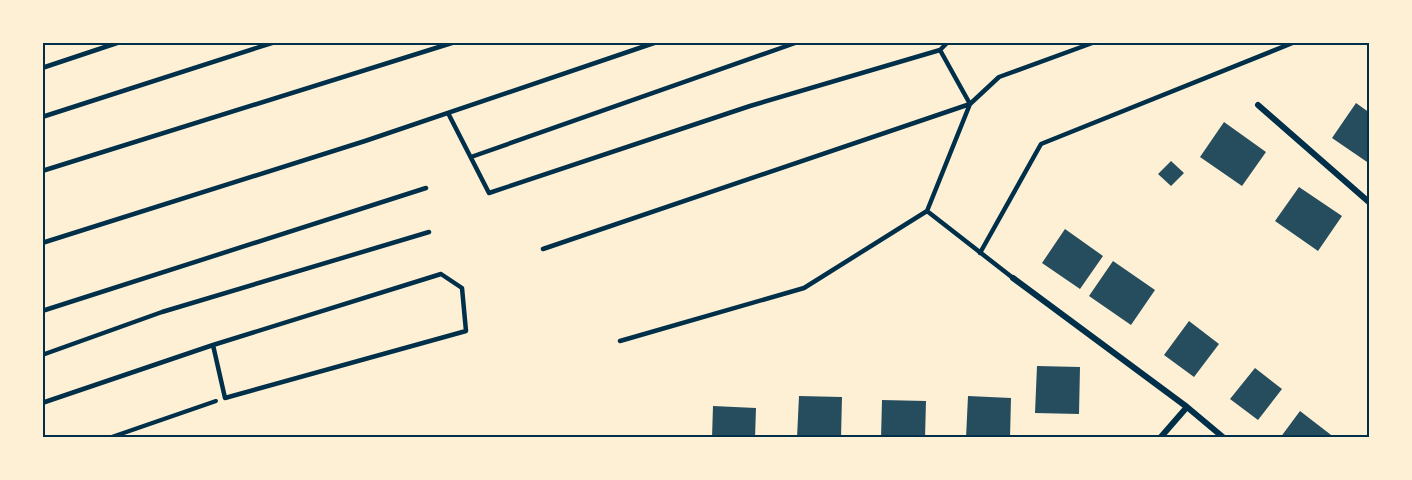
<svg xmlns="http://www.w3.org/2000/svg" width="1412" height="480" viewBox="0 0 1412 480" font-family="'Exo 2',sans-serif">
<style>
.building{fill:#264d5e}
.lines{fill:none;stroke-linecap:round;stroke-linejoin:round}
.path{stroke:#003049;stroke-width:4}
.service{stroke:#003049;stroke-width:4.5}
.minor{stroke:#003049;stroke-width:6}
.neatline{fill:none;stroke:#003049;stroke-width:2}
</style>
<rect width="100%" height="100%" fill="#fdf0d5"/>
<path class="building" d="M 1356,103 L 1370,113 L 1370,164 L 1332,138 Z
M 1224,122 L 1266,152 L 1242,186 L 1200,157 Z
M 1171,161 L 1184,173 L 1171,186 L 1158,174 Z
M 1299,187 L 1342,216 L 1318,251 L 1275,221 Z
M 1065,229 L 1103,256 L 1080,289 L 1042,263 Z
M 1113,261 L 1155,290 L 1131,325 L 1089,296 Z
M 1189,321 L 1219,344 L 1194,377 L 1164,355 Z
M 1037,366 L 1080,367 L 1079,414 L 1035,413 Z
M 1255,368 L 1282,389 L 1258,420 L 1230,399 Z
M 799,396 L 842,397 L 841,438 L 797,438 Z
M 968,396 L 1011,398 L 1010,438 L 966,438 Z
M 882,400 L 926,401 L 925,438 L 881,438 Z
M 713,406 L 756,408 L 755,438 L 712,438 Z
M 1300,411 L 1335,438 L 1280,438 Z"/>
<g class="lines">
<path class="path" d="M 109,438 L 216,401"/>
<path class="service" d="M 940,50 L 948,42
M 42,68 L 120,42
M 448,113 L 489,193 L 750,106 L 940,50 L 970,104 L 927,211 L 1013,278
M 42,117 L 275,42
M 471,157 L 798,42
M 42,171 L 455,42
M 42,243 L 365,141 L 657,42
M 543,249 L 970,104 L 999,77 L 1095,42
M 980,253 L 1041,144 L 1295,42
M 42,311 L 426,188
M 620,341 L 804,288 L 927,211
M 42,355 L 162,312 L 429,232
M 42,403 L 213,345 L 441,274 L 462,288 L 466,331 L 225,398 L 213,345"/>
<path class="minor" d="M 1258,105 L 1370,203
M 1013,278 L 1187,407 L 1224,438
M 1160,438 L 1187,407"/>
</g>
<rect width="1412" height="480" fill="none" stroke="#fdf0d5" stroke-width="87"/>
<rect x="44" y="44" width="1324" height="392" class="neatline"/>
</svg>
